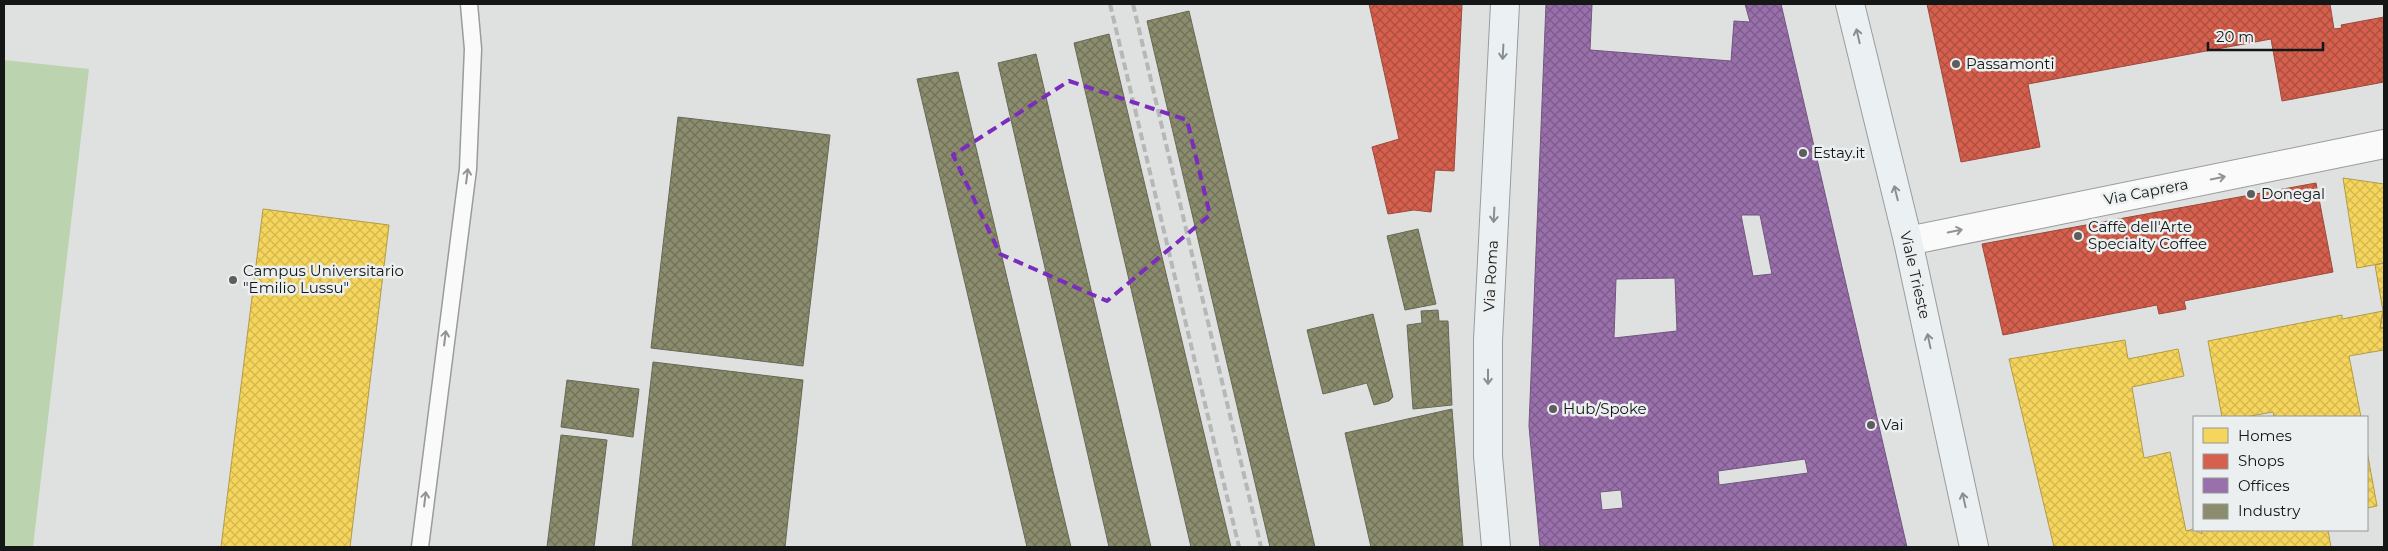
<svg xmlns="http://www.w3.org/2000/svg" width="2388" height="551" viewBox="0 0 2388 551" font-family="Montserrat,sans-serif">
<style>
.grass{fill:#bbd4af}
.homes{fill:url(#homes-cross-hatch);stroke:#b29c47}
.shops{fill:url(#shops-cross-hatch);stroke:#9c4a3c}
.offices{fill:url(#offices-cross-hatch);stroke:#71557e;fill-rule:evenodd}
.industry{fill:url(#industry-cross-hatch);stroke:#686954}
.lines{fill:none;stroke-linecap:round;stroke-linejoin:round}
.lane-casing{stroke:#9a9c9c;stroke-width:19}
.street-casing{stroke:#9a9c9c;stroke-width:30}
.secondary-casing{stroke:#9a9c9c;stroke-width:30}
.lane{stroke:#fafafa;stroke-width:16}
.street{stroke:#fafafa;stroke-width:28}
.secondary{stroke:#ebf1f2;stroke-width:28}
.rail{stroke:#b6b7b7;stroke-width:4;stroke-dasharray:8 4;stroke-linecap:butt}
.oneway{stroke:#8b8e8f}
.oneway2{stroke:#939393}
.marked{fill:none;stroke:#7b2cbf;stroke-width:4;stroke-dasharray:10 6;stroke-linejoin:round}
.poi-dot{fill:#5c5d5d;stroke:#ebefef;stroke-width:2}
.labels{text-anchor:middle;stroke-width:5;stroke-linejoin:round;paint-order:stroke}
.poi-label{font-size:15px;fill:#151616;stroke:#ebefef;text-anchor:start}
.street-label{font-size:15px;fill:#151616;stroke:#ebefef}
</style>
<defs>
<pattern id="homes-cross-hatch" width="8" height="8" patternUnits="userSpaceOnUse" patternTransform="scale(1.25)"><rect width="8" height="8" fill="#f6d55c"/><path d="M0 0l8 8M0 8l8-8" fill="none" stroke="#d2b64f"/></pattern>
<pattern id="shops-cross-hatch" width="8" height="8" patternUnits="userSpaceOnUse" patternTransform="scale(1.25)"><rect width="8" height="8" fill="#d6604d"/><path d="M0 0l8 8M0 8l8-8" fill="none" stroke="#ac4e3f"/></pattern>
<pattern id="offices-cross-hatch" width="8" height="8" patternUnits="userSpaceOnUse" patternTransform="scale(1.25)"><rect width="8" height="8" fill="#9970ab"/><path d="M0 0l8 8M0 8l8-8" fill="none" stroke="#7c5b8a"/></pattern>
<pattern id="industry-cross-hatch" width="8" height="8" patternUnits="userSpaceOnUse" patternTransform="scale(1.25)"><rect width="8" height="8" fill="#8c8c6e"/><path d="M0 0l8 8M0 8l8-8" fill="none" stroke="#717159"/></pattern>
</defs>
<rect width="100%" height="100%" fill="#dfe1e1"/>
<path class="grass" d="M 4,60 L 89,69 L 33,547 L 4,547 Z"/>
<path class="homes" d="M 2343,178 L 2384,184 L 2384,263 L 2357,268 Z
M 263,209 L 389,225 L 350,547 L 221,547 Z
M 2384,263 L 2384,328 L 2380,328 L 2383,311 L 2375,265 Z
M 2383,311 L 2380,328 L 2384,328 L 2384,350 L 2349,356 L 2361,417 L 2274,417 L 2273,412 L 2245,417 L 2222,417 L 2208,341 L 2342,315 L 2342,319 Z
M 2125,340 L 2128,359 L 2178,349 L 2184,376 L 2132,387 L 2144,458 L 2170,452 L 2186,531 L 2194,529 L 2202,534 L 2201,530 L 2328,530 L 2331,547 L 2054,547 L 2009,359 Z
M 2367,451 L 2377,506 L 2367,508 Z"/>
<path class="shops" d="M 1369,4 L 1462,4 L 1454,171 L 1435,170 L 1431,212 L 1414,210 L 1388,214 L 1372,147 L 1399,139 Z
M 1927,4 L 2330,4 L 2334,29 L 2342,28 L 2341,25 L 2384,17 L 2384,82 L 2282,101 L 2271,39 L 2028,84 L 2040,147 L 1961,162 Z
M 2316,183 L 2333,272 L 2184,301 L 2186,309 L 2159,314 L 2157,305 L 2003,335 L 1982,244 Z"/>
<path class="offices" d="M 1546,4 L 1592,4 L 1590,50 L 1731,61 L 1734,21 L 1750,22 L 1745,4 L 1781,4 L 1907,547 L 1540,547 L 1529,426 ZM 1741,215 L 1760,215 L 1772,274 L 1753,276 ZM 1675,278 L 1677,331 L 1614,338 L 1616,279 ZM 1805,459 L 1808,473 L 1719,485 L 1718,471 ZM 1621,490 L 1623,508 L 1602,510 L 1600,492 Z"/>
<path class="industry" d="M 1189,11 L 1315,547 L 1270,547 L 1147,21 Z
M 1109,34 L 1231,547 L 1191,547 L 1074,43 Z
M 1036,54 L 1151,547 L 1109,547 L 998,63 Z
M 958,72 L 1071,547 L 1027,547 L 917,79 Z
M 678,117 L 830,135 L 803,366 L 651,348 Z
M 1418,229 L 1436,304 L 1405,310 L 1387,236 Z
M 1438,310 L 1439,321 L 1448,321 L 1452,405 L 1413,409 L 1407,325 L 1422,323 L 1421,311 Z
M 1373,314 L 1393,397 L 1389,401 L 1374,405 L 1367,383 L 1323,394 L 1307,330 Z
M 653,362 L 803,380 L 785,547 L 632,547 Z
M 567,380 L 639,389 L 633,437 L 561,427 Z
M 1452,409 L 1463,547 L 1371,547 L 1345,433 Z
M 561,435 L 607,440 L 594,547 L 547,547 Z"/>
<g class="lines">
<defs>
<path id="lane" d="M 420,547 L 468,169 L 473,49 L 469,4"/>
<path id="street" d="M 1908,241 L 2384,144"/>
<path id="secondary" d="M 1850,4 L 1908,241 L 1974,547
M 1496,547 L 1488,456 L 1488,340 L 1505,4"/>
</defs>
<use href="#lane" class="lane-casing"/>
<use href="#street" class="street-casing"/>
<use href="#secondary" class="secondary-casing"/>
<use href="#lane" class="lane"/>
<use href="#street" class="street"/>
<use href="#secondary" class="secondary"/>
<path class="rail" d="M 1110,4 L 1239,547
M 1133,4 L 1261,547"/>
</g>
<defs><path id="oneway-shaft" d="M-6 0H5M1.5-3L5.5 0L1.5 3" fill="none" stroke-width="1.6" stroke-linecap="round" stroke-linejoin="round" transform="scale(1.25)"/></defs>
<g class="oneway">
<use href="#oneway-shaft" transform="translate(1858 36) rotate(-103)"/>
<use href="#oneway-shaft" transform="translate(1503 52) rotate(93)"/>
<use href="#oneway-shaft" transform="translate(1896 193) rotate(-104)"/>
<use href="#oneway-shaft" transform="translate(1494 215) rotate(93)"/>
<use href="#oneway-shaft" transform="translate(1929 341) rotate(-102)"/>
<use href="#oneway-shaft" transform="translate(1488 377) rotate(90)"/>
<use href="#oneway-shaft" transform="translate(1964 500) rotate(-102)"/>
</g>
<g class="oneway2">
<use href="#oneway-shaft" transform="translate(467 176) rotate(-83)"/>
<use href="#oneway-shaft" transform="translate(2218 178) rotate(-11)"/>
<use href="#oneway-shaft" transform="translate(1955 231) rotate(-12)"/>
<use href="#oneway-shaft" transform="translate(445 338) rotate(-83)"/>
<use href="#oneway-shaft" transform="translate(425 499) rotate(-83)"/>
</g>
<path class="marked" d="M 1069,81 L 1187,120 L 1210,215 L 1107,301 L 1000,254 L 953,155 Z"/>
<g class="poi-dot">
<circle cx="1956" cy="64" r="5"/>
<circle cx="1803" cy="153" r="5"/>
<circle cx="2251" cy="194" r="5"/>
<circle cx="2078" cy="236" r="5"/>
<circle cx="233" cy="280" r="5"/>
<circle cx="1553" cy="409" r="5"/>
<circle cx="1871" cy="425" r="5"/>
</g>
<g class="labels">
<g class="poi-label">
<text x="1966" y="69">Passamonti</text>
<text x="1813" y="158">Estay.it</text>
<text x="2261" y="199">Donegal</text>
<text x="2088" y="232">Caffè dell'Arte<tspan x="2088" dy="17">Specialty Coffee</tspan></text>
<text x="243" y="276">Campus Universitario<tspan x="243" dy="17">"Emilio Lussu"</tspan></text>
<text x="1563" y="414">Hub/Spoke</text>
<text x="1881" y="430">Vai</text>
</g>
<g class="street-label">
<text transform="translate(2146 192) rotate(-11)" y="5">Via Caprera</text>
<text transform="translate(1915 275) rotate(77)" y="5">Viale Trieste</text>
<text transform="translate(1491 276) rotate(-87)" y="5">Via Roma</text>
</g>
</g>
<rect width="2388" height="551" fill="none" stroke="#151616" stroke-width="10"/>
<rect x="2193" y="416" width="175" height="115" fill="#ebefef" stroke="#959898"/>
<rect x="2203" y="428" width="25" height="15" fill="#f6d55c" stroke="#959898"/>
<text x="2238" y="441" font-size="15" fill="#151616">Homes</text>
<rect x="2203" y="454" width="25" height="15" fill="#d6604d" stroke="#959898"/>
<text x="2238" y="466" font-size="15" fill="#151616">Shops</text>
<rect x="2203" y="478" width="25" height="15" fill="#9970ab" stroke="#959898"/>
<text x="2238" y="491" font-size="15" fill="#151616">Offices</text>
<rect x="2203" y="504" width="25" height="15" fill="#8c8c6e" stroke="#959898"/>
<text x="2238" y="516" font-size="15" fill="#151616">Industry</text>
<path d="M2208 42v8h115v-8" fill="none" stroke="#151616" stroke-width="2.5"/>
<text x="2216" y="42" font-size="15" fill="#151616" stroke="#ebefef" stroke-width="4" paint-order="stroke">20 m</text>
</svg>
